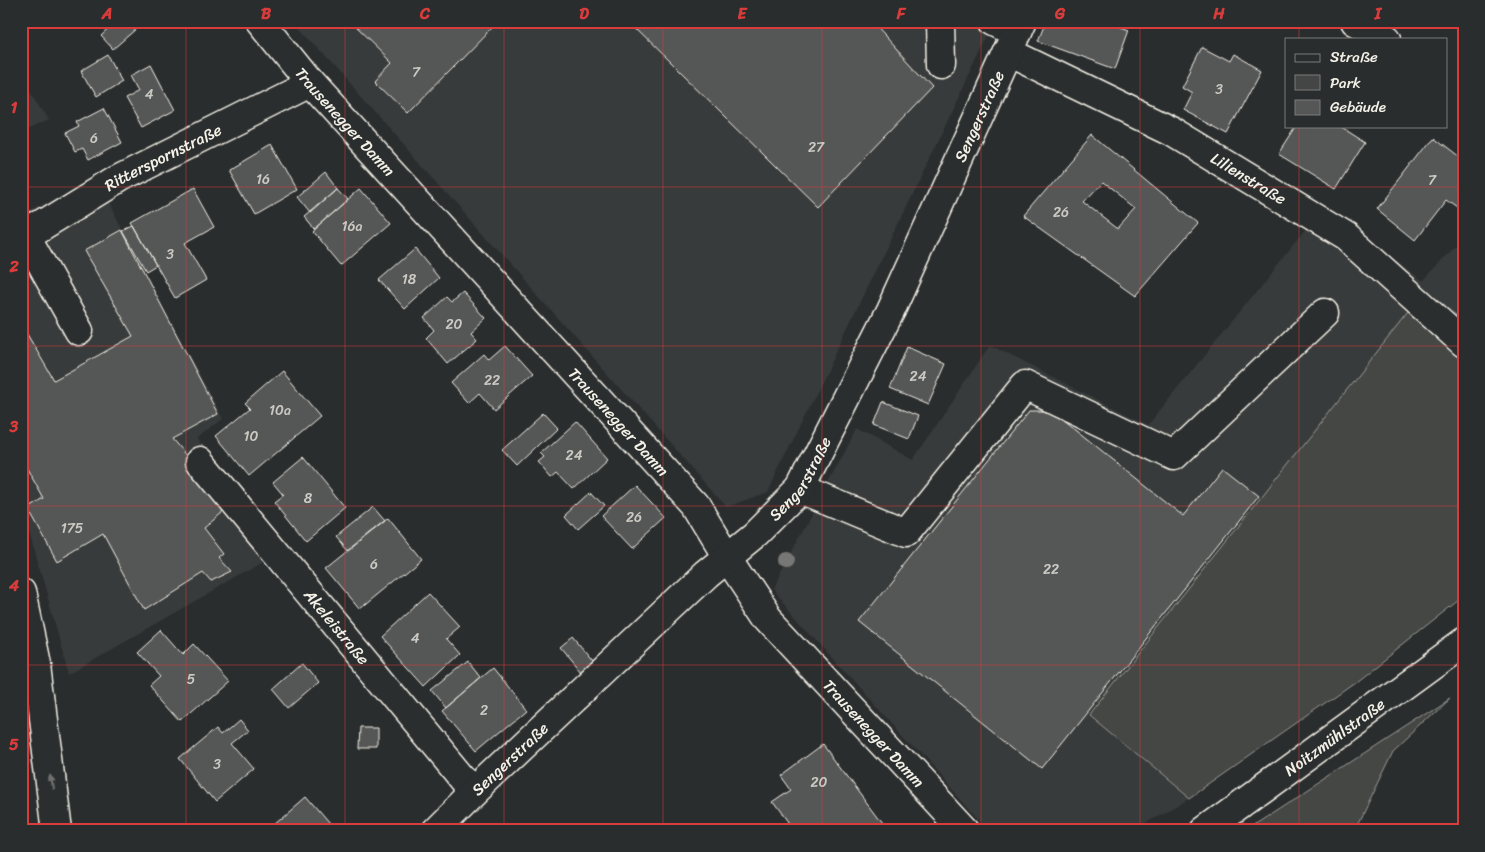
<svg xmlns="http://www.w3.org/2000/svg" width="1485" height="852" viewBox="0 0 1485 852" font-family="Sriracha,sans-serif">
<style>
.built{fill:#373a3a}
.green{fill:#444645;stroke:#9c9c96}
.building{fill:#555756;stroke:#f4f1e8;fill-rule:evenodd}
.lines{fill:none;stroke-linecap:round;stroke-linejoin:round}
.minor-casing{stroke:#f4f1e8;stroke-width:31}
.major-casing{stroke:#f4f1e8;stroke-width:31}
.minor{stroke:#2a2d2e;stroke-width:28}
.major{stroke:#2a2d2e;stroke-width:28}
.tree{fill:#777875}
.oneway{fill:#71726f}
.grid{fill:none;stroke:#d93c3b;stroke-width:1;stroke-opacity:0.55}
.labels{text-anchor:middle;stroke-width:5;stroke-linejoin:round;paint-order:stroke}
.number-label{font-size:14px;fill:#cccac4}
.street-label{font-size:16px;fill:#f4f1e8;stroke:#2a2d2e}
.neatline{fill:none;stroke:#d93c3b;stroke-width:2}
.grid-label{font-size:16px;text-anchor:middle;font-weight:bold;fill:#d93c3b}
</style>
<rect width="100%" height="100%" fill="#2a2d2e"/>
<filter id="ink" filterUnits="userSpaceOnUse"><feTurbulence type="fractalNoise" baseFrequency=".02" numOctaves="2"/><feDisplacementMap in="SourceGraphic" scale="10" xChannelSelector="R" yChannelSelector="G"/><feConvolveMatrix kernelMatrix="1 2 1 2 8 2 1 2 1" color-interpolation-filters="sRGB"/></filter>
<g filter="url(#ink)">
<path class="built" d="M 294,21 L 996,21 L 768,492 L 726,507 Z
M 21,72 L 49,120 L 21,133 Z
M 94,176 L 223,419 L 197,439 L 267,560 L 69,673 L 21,504 L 21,218 Z
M 1310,225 L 1351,226 L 1423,281 L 1464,237 L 1464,356 L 1089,715 L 1189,798 L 1134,831 L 989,831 L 771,590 L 857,429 L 913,460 L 990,345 L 1148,425 Z"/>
<path class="green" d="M 1411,309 L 1464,356 L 1464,596 L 1355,682 L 1189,798 L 1089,715 Z
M 1450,698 L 1393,751 L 1354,831 L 1246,831 Z"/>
<path class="building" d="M 117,21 L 145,21 L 113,49 L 101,36 Z
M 349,21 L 498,21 L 408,113 L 375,81 L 392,63 Z
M 628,21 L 874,21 L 872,23 L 932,88 L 818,207 Z
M 1046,21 L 1105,21 L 1129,30 L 1115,69 L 1038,41 Z
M 1202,47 L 1229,61 L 1233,54 L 1262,70 L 1228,134 L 1183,110 L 1192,92 L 1182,86 Z
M 108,55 L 122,81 L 96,97 L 81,71 Z
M 151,64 L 175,110 L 141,128 L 124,98 L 139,90 L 131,75 Z
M 104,108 L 122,142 L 88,160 L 82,149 L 75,152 L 65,133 L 79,126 L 77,122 Z
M 1297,126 L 1340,126 L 1365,142 L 1336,189 L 1279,154 Z
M 1092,135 L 1198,223 L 1135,296 L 1023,216 ZM 1101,181 L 1136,209 L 1118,229 L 1082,201 Z
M 1433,137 L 1464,161 L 1464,199 L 1457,208 L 1446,200 L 1415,240 L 1377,209 Z
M 272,145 L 297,189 L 254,214 L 229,170 Z
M 326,172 L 338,188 L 310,213 L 297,197 Z
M 338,188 L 348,199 L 314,229 L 304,217 Z
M 361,188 L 391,223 L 341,266 L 312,231 Z
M 193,189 L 214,227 L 185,243 L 206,280 L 175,298 L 132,223 Z
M 134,226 L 156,265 L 146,271 L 123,231 Z
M 122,230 L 218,414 L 172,439 L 229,507 L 204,528 L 224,554 L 219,558 L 232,572 L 211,582 L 203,573 L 144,610 L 103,534 L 57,561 L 28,509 L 44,499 L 21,458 L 21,324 L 54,380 L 133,336 L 84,251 Z
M 415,249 L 439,278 L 405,309 L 379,280 Z
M 463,293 L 486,318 L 471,332 L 477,339 L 448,364 L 426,338 L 434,330 L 424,318 L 447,297 L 452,302 Z
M 505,346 L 532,376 L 494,409 L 480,393 L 469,403 L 451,383 L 484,354 L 489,360 Z
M 907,347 L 946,364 L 928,405 L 890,389 Z
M 282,371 L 320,416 L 249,476 L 216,436 L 250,408 L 245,403 Z
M 883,402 L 918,416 L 909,439 L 874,425 Z
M 1029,410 L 1051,410 L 1183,516 L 1222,467 L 1259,496 L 1042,769 L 859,622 Z
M 543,413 L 557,428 L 517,466 L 502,450 Z
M 575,422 L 607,458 L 574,489 L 558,472 L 552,477 L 539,462 L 545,457 L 541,453 Z
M 303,457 L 345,508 L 306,541 L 274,501 L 283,494 L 273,482 Z
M 635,485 L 666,518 L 632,549 L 601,516 Z
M 591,492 L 604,506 L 578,529 L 566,515 Z
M 373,507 L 385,521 L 348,551 L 336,537 Z
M 388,518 L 421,559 L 360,609 L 326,568 Z
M 428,592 L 460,627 L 446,639 L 460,655 L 426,687 L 380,636 Z
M 161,630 L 183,655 L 194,644 L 228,681 L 182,722 L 149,685 L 159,676 L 137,652 Z
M 573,638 L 593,662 L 581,672 L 561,648 Z
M 468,662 L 481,678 L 446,708 L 432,691 Z
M 302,663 L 318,683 L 289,708 L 273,689 Z
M 493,668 L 526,709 L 476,751 L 442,711 Z
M 239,719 L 248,730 L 232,743 L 254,769 L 215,802 L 180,759 L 218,727 L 223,733 Z
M 358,728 L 376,728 L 376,749 L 357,749 Z
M 823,744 L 888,831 L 793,831 L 772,802 L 791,789 L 781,775 Z
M 305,797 L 334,831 L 266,831 Z"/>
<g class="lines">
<defs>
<g id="minor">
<path id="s1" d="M 260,21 L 310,83 L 696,506 L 727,557 L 768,619 L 965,831"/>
<path d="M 940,21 L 941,65"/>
<path d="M 995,21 L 1017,32"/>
<path d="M 1355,21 L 1387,39"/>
<path id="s2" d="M 1008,52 L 1171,131 L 1346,237 L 1464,343"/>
<path d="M 26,236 L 79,331"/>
<path id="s3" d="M 21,239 L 118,179 L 310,83"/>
<path id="s4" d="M 200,461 L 474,792"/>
<path d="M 800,489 L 906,533 L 1025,385 L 1174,456 L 1325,313"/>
<path id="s5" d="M 435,831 L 474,792 L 706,574 L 755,534 L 800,489 L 891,310 L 1022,21"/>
<path id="s6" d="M 1205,831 L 1464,642"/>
</g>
<path id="major" d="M 21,593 L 36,664 L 57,831"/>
</defs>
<use href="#minor" class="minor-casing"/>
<use href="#major" class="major-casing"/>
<use href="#minor" class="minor"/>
<use href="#major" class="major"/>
</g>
<circle class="tree" cx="786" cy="562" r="8"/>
<defs><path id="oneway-solid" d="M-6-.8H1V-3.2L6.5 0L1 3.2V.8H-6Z" transform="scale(1.25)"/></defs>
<use class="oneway" href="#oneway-solid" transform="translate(51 782) rotate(-98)"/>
</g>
<path class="grid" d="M 186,21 L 186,831M 345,21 L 345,831M 504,21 L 504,831M 663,21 L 663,831M 822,21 L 822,831M 981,21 L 981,831M 1140,21 L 1140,831M 1299,21 L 1299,39M 1299,126 L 1299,831M 21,187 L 1464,187M 21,346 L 1464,346M 21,506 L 1464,506M 21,665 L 1464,665"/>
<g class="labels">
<g class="number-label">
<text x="416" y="77">7</text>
<text x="1219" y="94">3</text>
<text x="149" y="99">4</text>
<text x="94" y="143">6</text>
<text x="816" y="152">27</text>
<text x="263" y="184">16</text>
<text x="1432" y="185">7</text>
<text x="1061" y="217">26</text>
<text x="352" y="231">16a</text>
<text x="170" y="259">3</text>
<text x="409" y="284">18</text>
<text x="454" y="329">20</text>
<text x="918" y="381">24</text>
<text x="492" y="385">22</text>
<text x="280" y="415">10a</text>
<text x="251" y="441">10</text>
<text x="574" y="460">24</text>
<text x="308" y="503">8</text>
<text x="634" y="522">26</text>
<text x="72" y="533">175</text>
<text x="374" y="569">6</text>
<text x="1051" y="574">22</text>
<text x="415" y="643">4</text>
<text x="191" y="684">5</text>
<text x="484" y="715">2</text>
<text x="217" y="769">3</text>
<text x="819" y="787">20</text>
</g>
<g class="street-label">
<text dy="6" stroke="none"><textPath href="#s5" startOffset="914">Sengerstraße</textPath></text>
<text dy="6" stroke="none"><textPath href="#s1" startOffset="132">Trausenegger Damm</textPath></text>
<text dy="6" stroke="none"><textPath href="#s3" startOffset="164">Ritterspornstraße</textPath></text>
<text dy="6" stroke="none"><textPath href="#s2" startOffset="272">Lilienstraße</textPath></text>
<text dy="6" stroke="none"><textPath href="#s1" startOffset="538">Trausenegger Damm</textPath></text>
<text dy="6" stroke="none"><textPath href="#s5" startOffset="509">Sengerstraße</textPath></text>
<text dy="6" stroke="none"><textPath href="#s4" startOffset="215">Akeleistraße</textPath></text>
<text dy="6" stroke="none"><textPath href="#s1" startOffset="942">Trausenegger Damm</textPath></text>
<text dy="6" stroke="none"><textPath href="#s6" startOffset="160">Noitzmühlstraße</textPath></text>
<text dy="6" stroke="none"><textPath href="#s5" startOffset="104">Sengerstraße</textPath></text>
</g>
</g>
<rect width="1485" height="852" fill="none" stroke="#2a2d2e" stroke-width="55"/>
<rect x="1285" y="38" width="162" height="90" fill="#2a2d2e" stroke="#7b7b78"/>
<rect x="1295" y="54" width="25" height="8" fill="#2a2d2e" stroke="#7b7b78"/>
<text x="1330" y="62" font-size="15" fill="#f4f1e8">Straße</text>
<rect x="1295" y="75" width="25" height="15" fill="#444645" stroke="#7b7b78"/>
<text x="1330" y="88" font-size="15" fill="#f4f1e8">Park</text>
<rect x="1295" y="100" width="25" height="15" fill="#555756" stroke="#7b7b78"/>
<text x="1330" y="112" font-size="15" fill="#f4f1e8">Gebäude</text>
<rect x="28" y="28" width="1430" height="796" class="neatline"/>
<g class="grid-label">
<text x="107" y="19">A</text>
<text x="266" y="19">B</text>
<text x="425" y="19">C</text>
<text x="584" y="19">D</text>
<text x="742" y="19">E</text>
<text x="901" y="19">F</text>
<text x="1060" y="19">G</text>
<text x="1219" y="19">H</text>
<text x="1378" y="19">I</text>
<text x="14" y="113">1</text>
<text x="14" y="272">2</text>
<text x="14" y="432">3</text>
<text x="14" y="591">4</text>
<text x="14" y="750">5</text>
</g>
</svg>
